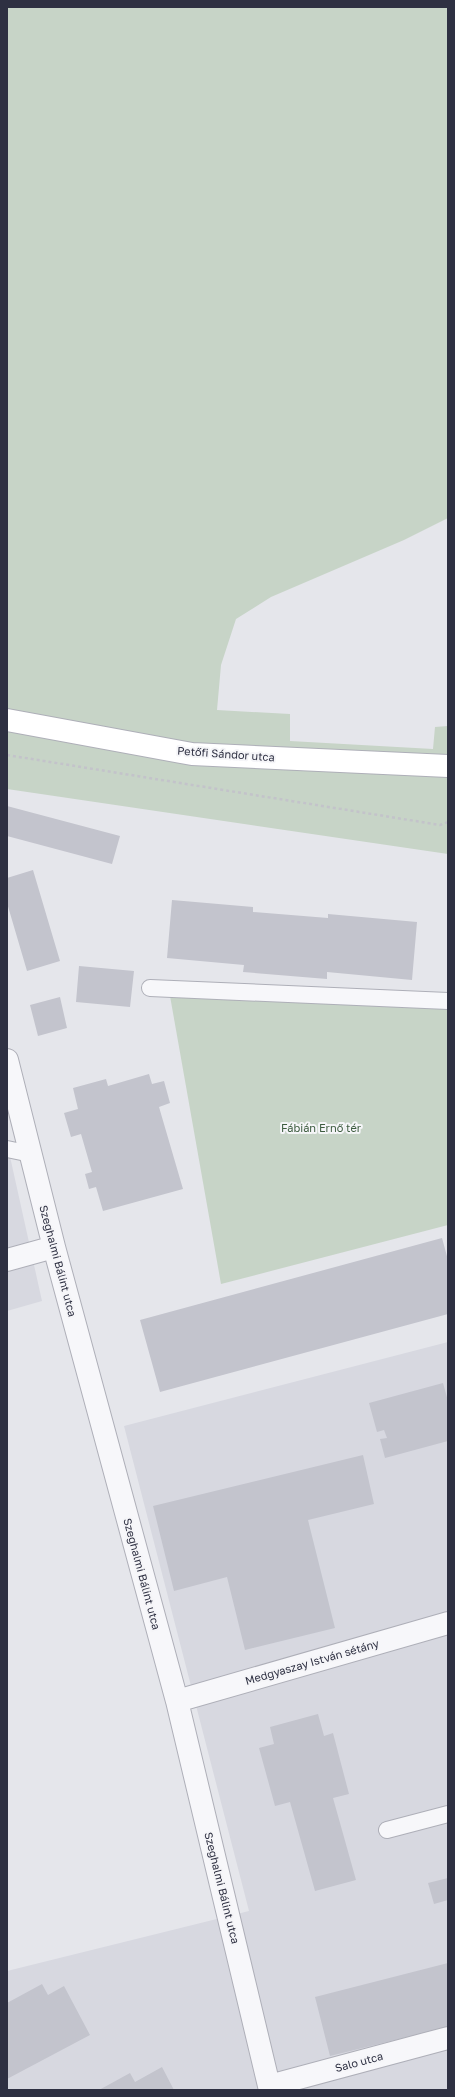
<svg xmlns="http://www.w3.org/2000/svg" width="455" height="2097" viewBox="0 0 455 2097" font-family="'Golos Text',sans-serif">
<style>
.built{fill:#d7d8e0}
.green{fill:#c7d4c7}
.building{fill:#c3c4cd}
.lines{fill:none;stroke-linecap:round;stroke-linejoin:round}
.service-casing{stroke:#aeafb8;stroke-width:18}
.minor-casing{stroke:#aeafb8;stroke-width:24}
.secondary-casing{stroke:#aeafb8;stroke-width:24}
.path{stroke:#c3c3ca;stroke-width:2.5;stroke-dasharray:3 3;stroke-linecap:butt}
.service{stroke:#f7f7fa;stroke-width:16}
.minor{stroke:#f7f7fa;stroke-width:22}
.secondary{stroke:#fff;stroke-width:22}
.labels{text-anchor:middle;stroke-width:4;stroke-linejoin:round;paint-order:stroke}
.street-label{font-size:11px;fill:#2e3042;stroke:#f5f5f8}
.park-label{font-size:11px;fill:#3d5c3f;stroke:#f5f5f8}
</style>
<rect width="100%" height="100%" fill="#e5e6eb"/>
<path class="built" d="M 7,1143 L 42,1301 L 7,1311 Z
M 448,1342 L 448,2090 L 7,2090 L 7,1971 L 249,1911 L 124,1426 Z"/>
<path class="green" d="M 7,7 L 448,7 L 448,518 L 404,540 L 271,597 L 236,619 L 221,665 L 217,710 L 290,714 L 290,741 L 433,749 L 435,727 L 448,726 L 448,854 L 7,789 Z
M 170,996 L 448,1008 L 448,1225 L 221,1284 Z"/>
<path class="building" d="M 7,806 L 120,836 L 112,864 L 7,836 Z
M 33,870 L 60,961 L 27,971 L 7,903 L 7,878 Z
M 172,900 L 253,907 L 253,912 L 328,918 L 328,914 L 417,922 L 412,980 L 327,972 L 327,979 L 243,972 L 244,965 L 167,958 Z
M 79,966 L 134,971 L 130,1007 L 76,1002 Z
M 60,997 L 67,1028 L 38,1036 L 30,1005 Z
M 149,1074 L 152,1084 L 164,1081 L 170,1103 L 159,1107 L 183,1189 L 103,1211 L 96,1187 L 89,1189 L 85,1174 L 92,1172 L 81,1134 L 71,1137 L 64,1113 L 78,1109 L 73,1088 L 106,1079 L 108,1086 Z
M 442,1238 L 448,1260 L 448,1314 L 160,1392 L 140,1320 Z
M 443,1383 L 448,1401 L 448,1441 L 385,1458 L 380,1439 L 387,1438 L 384,1430 L 377,1432 L 369,1403 Z
M 363,1455 L 374,1504 L 308,1520 L 335,1628 L 245,1650 L 227,1577 L 174,1591 L 153,1506 Z
M 318,1714 L 324,1736 L 333,1733 L 349,1794 L 333,1798 L 356,1880 L 315,1891 L 290,1802 L 275,1806 L 259,1748 L 274,1744 L 270,1727 Z
M 448,1878 L 448,1900 L 434,1904 L 428,1883 Z
M 448,1963 L 448,2027 L 330,2056 L 315,1997 Z
M 42,1984 L 48,1995 L 64,1986 L 90,2035 L 7,2079 L 7,2003 Z
M 162,2067 L 174,2090 L 99,2090 L 130,2073 L 135,2082 Z"/>
<g class="lines">
<defs>
<path id="service" d="M 150,988 L 448,1001
M 7,1149 L 31,1154
M 387,1830 L 448,1814"/>
<path id="minor" d="M 7,1060 L 54,1247 L 177,1701 L 270,2090
M 7,1260 L 54,1247
M 177,1701 L 448,1623
M 269,2086 L 448,2038"/>
<path id="secondary" d="M 7,720 L 192,754 L 448,766"/>
</defs>
<use href="#service" class="service-casing"/>
<use href="#minor" class="minor-casing"/>
<use href="#secondary" class="secondary-casing"/>
<path class="path" d="M 7,755 L 440,825 L 448,822"/>
<use href="#service" class="service"/>
<use href="#minor" class="minor"/>
<use href="#secondary" class="secondary"/>
</g>
<g class="labels">
<g class="street-label">
<text transform="translate(226 754) rotate(4)" y="4">Petőfi Sándor utca</text>
<text transform="translate(58 1261) rotate(75)" y="4">Szeghalmi Bálint utca</text>
<text transform="translate(142 1574) rotate(75)" y="4">Szeghalmi Bálint utca</text>
<text transform="translate(312 1662) rotate(-16)" y="4">Medgyaszay István sétány</text>
<text transform="translate(222 1888) rotate(76)" y="4">Szeghalmi Bálint utca</text>
<text transform="translate(359 2062) rotate(-15)" y="4">Salo utca</text>
</g>
<g class="park-label">
<text x="321" y="1132">Fábián Ernő tér</text>
</g>
</g>
<rect width="455" height="2097" fill="none" stroke="#2e3042" stroke-width="16"/>
</svg>
